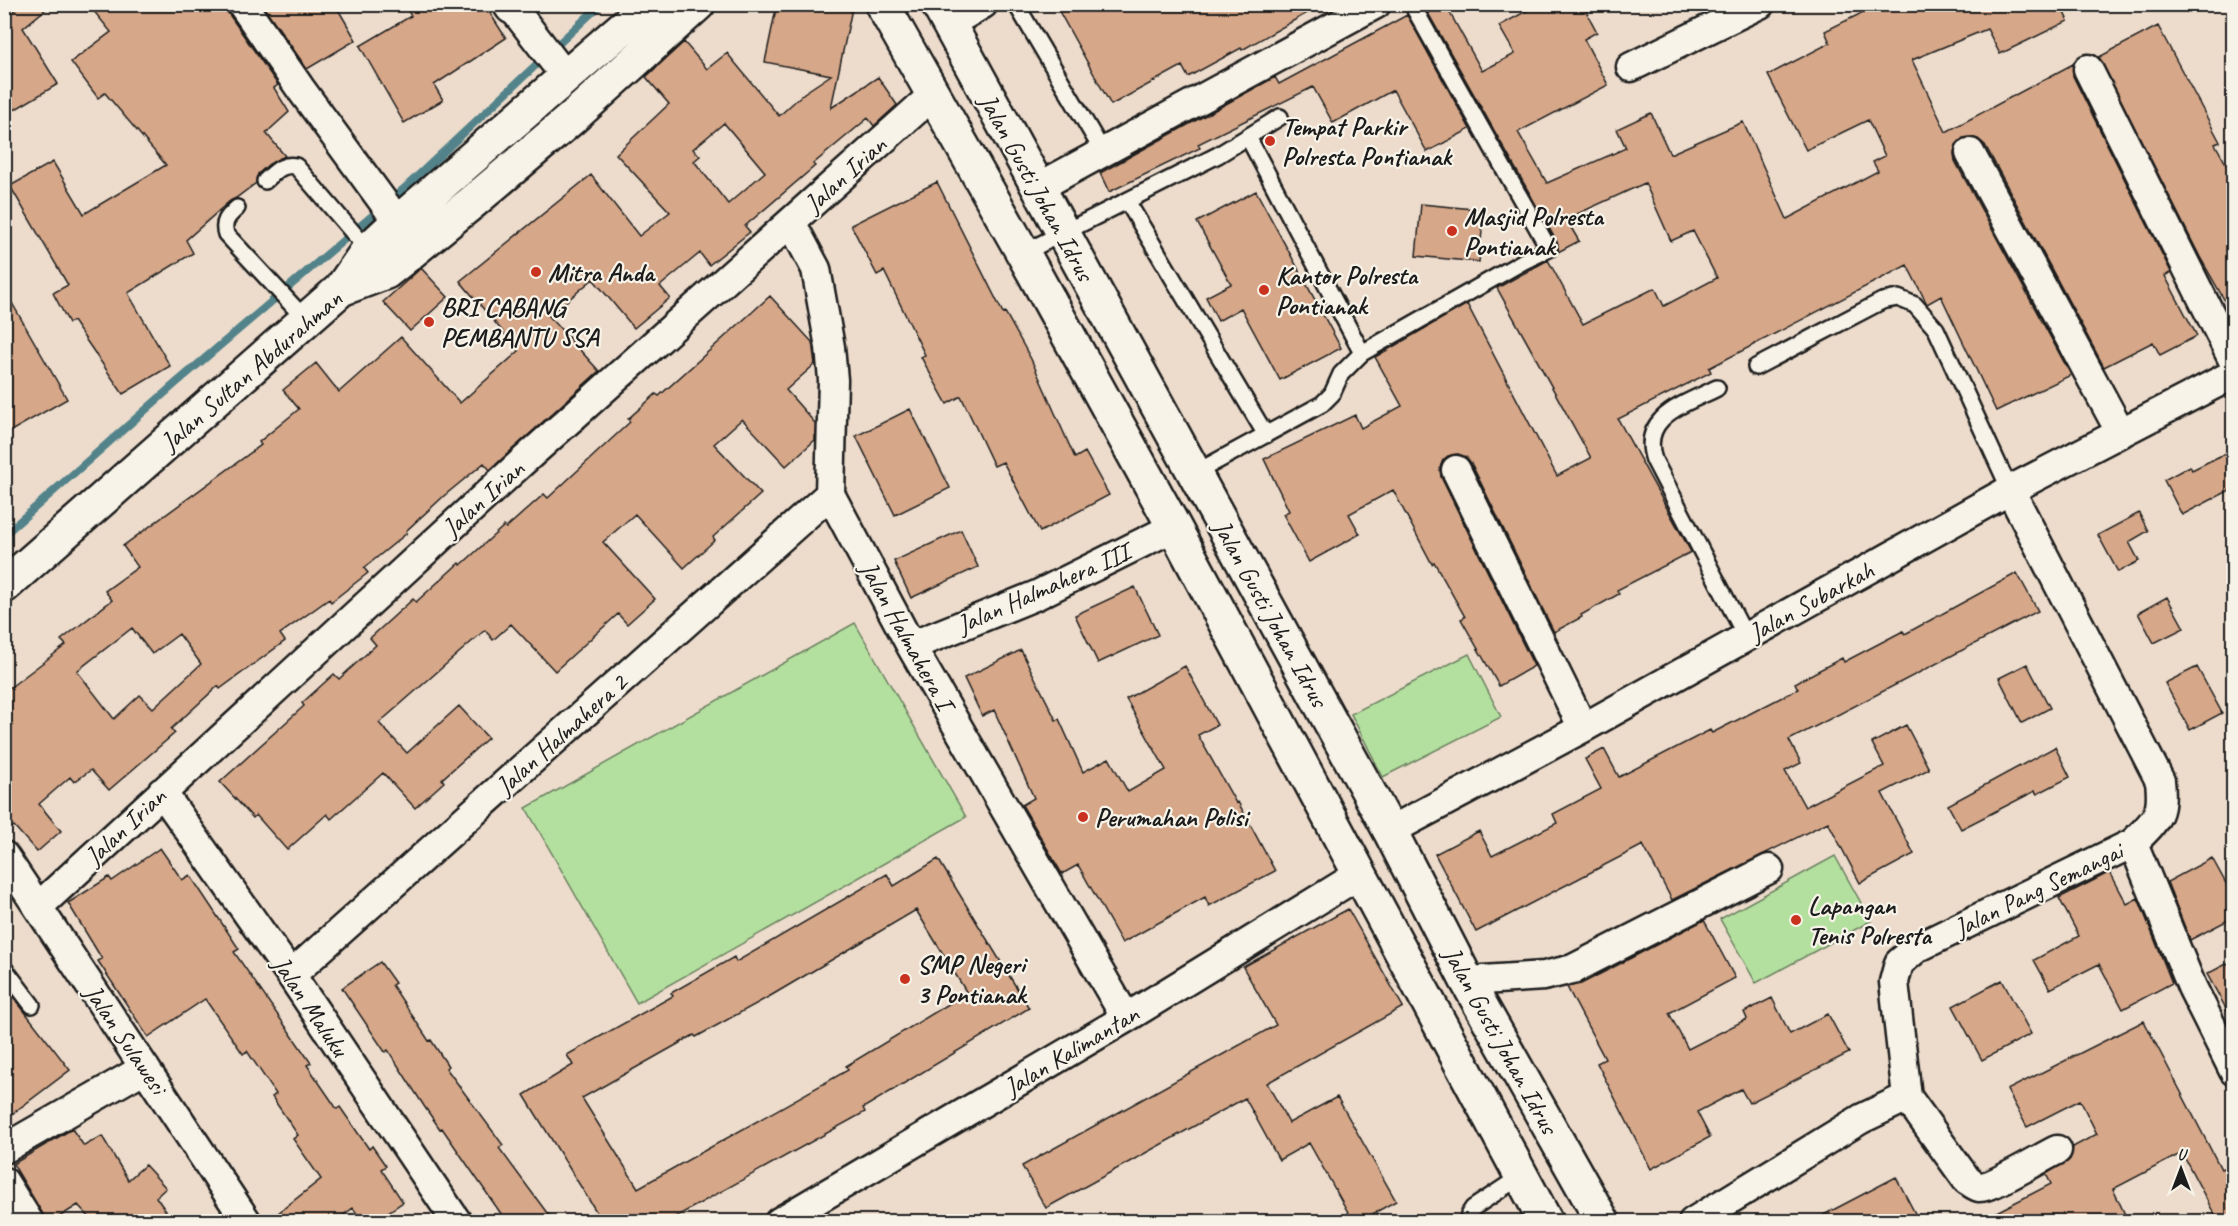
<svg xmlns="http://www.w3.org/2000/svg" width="2238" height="1226" viewBox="0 0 2238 1226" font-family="Caveat,sans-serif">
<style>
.green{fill:#b4e09f;stroke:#687e5e;stroke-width:1.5}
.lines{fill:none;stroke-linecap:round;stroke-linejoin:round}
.stream{stroke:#53838a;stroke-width:8}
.building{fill:#d6a789;stroke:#1c1c1c;stroke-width:1.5;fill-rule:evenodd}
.lane-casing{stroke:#1c1c1c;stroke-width:20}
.street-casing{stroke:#1c1c1c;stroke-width:33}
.secondary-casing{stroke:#1c1c1c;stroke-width:38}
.lane{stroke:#f7f3e8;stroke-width:15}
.street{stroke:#f7f3e8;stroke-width:28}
.secondary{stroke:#f7f3e8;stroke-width:33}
.poi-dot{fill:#c8321e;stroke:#f7f3e8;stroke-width:2}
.labels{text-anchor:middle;stroke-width:4.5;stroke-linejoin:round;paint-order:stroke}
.poi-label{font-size:26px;font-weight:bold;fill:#1c1c1c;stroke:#f7f3e8;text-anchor:start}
.street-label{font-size:26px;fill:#1c1c1c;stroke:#f7f3e8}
</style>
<rect width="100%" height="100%" fill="#eddccc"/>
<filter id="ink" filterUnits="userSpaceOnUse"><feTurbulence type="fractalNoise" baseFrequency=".0167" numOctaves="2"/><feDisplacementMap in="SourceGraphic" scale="12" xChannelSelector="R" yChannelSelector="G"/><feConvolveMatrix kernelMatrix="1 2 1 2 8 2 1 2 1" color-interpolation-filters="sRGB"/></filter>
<g filter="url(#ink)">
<path class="green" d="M 855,623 L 966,817 L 637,1003 L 526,808 Z
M 1469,654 L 1501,717 L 1383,777 L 1351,714 Z
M 1835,856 L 1871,921 L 1756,983 L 1720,919 Z"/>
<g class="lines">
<path class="stream" d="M 4,535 L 176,383 L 407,186 L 601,4"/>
</g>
<path class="building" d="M 4,4 L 9,4 L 13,11 L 23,4 L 52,4 L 23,28 L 58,84 L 4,116 Z
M 88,4 L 226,4 L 228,13 L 278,85 L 274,88 L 289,112 L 266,133 L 285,156 L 269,164 L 258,174 L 256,183 L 236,198 L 230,201 L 186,240 L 193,253 L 128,293 L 170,366 L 123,394 L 73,321 L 69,323 L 53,293 L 68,285 L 10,186 L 53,162 L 84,214 L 166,165 L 105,93 L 98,98 L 71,62 L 111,32 Z
M 262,4 L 335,4 L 356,40 L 307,69 Z
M 404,4 L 484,4 L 506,38 L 434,85 L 443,100 L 404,123 L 360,46 L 411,16 Z
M 777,4 L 853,4 L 831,108 L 878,77 L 897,105 L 874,126 L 868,118 L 813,164 L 815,166 L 745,226 L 750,232 L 709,265 L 700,253 L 660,286 L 670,298 L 634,328 L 593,279 L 549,316 L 599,371 L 490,470 L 484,463 L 445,495 L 406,531 L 407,533 L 364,568 L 368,573 L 331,602 L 329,599 L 280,634 L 285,641 L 220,689 L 218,686 L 171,729 L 175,733 L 109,790 L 91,770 L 74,782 L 70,777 L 39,804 L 61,831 L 37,852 L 14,826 L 4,834 L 4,692 L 66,645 L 61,640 L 112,600 L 105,591 L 138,567 L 123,546 L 261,445 L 259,442 L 299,409 L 283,390 L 316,363 L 339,392 L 401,337 L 460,403 L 519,351 L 460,281 L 591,175 L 639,236 L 670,212 L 616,154 L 669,104 L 646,77 L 684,42 L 707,69 L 727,53 L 779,116 L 804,93 L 831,75 L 765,62 ZM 724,123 L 765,172 L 728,204 L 694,161 L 700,156 L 693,149 ZM 132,628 L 152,654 L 179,634 L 201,664 L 153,708 L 140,695 L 114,719 L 77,671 Z
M 1055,4 L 1323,4 L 1242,50 L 1241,48 L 1188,77 L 1182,66 L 1111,105 Z
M 1423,4 L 1445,4 L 1482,71 L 1515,54 L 1499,26 L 1539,4 L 1582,4 L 1597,32 L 1584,39 L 1608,85 L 1518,132 L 1547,183 L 1626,148 L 1617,129 L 1651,113 L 1670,154 L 1743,122 L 1787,219 L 1878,171 L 1873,162 L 1885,156 L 1868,120 L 1806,150 L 1768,75 L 1830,43 L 1825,31 L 1880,4 L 2060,4 L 2068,21 L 2000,54 L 1987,29 L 1912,60 L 1946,132 L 2073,64 L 2073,76 L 2171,272 L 2165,276 L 2197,336 L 2160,355 L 2153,342 L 2104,367 L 1985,145 L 1978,139 L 1970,137 L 1963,138 L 1956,145 L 1954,153 L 1955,161 L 2071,375 L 1996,411 L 1941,296 L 1927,304 L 1907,265 L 1709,368 L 1711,372 L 1618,419 L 1691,552 L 1617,590 L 1619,594 L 1581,615 L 1582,617 L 1554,632 L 1471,463 L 1466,457 L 1458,454 L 1448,456 L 1443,460 L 1440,468 L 1441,477 L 1534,666 L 1499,686 L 1461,619 L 1465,617 L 1434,562 L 1432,564 L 1393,490 L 1349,514 L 1360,534 L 1309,562 L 1283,514 L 1289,511 L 1264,459 L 1355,415 L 1361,428 L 1402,406 L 1375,357 L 1467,304 L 1557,476 L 1591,458 L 1497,288 L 1548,260 L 1583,324 L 1655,288 L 1664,306 L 1717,278 L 1693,231 L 1671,241 L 1645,183 L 1566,219 L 1579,241 L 1558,252 L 1558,244 Z
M 1407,15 L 1470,129 L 1427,152 L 1393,90 L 1333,123 L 1313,87 L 1198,144 L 1200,148 L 1109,192 L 1100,173 L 1275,77 L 1279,84 Z
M 2158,26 L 2220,142 L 2215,144 L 2234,178 L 2234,317 L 2200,257 L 2099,57 Z
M 937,182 L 1003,313 L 1005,312 L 1031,359 L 1075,458 L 1085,452 L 1109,495 L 1040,532 L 1003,462 L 994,466 L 961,396 L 947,404 L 921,357 L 925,355 L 884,271 L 877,275 L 851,225 Z
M 1256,191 L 1341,348 L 1280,380 L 1241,308 L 1218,321 L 1206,297 L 1231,284 L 1197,222 Z
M 1421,204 L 1484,210 L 1479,262 L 1416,256 Z
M 421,268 L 448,297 L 410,331 L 383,302 Z
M 4,289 L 67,399 L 4,435 Z
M 770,296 L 812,342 L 815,364 L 786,390 L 815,423 L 815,440 L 786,466 L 742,419 L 714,444 L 761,494 L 713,537 L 715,540 L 684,568 L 635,514 L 603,542 L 655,599 L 627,624 L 618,614 L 555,671 L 511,624 L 493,640 L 485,630 L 379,723 L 407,753 L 459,706 L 488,738 L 442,779 L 444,782 L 415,808 L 383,773 L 331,819 L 327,814 L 287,850 L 256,815 L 253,818 L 220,782 L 304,706 L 302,703 L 334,674 L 339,679 L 376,645 L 370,638 L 413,599 L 416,602 L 459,563 L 461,565 L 504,526 L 506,528 L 544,494 L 548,498 L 630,422 L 628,419 L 656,394 L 659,396 Z
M 910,409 L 950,488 L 895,515 L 856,436 Z
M 2234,449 L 2234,488 L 2182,515 L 2164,480 L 2190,466 L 2192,470 Z
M 2139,513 L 2148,531 L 2129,542 L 2139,561 L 2118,572 L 2098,535 Z
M 961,530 L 978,567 L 911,598 L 894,561 Z
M 2017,573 L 2038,611 L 1789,740 L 1801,763 L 1785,771 L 1805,807 L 1884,766 L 1872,743 L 1906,725 L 1929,769 L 1882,793 L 1914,854 L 1860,883 L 1828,822 L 1672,900 L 1643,845 L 1476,932 L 1435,854 L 1479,831 L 1492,856 L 1557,823 L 1553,814 L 1601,789 L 1585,759 L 1604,749 L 1619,777 L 1710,730 L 1712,733 L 1798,689 L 1795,683 L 1842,658 L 1844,662 L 1903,631 L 1905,634 Z
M 1135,587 L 1158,635 L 1098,663 L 1075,615 Z
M 2167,597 L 2184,628 L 2154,643 L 2138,613 Z
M 1021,650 L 1056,720 L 1059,719 L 1083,772 L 1109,758 L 1128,792 L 1166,770 L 1126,699 L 1185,666 L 1217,725 L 1198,735 L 1236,803 L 1238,802 L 1275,871 L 1209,906 L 1205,897 L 1122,943 L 1078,865 L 1062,874 L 1022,805 L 1034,798 L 994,710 L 982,716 L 964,678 Z
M 2027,664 L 2050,708 L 2022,723 L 1999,678 Z
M 2197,667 L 2222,713 L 2190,730 L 2165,683 Z
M 2055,747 L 2070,777 L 2037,794 L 2035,791 L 1961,829 L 1948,805 Z
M 160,848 L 182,880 L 190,875 L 239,949 L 234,952 L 311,1063 L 307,1065 L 337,1109 L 340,1107 L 369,1149 L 372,1146 L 386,1166 L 381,1169 L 403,1202 L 375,1221 L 362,1221 L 353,1208 L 335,1221 L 268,1221 L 321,1179 L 293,1139 L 298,1135 L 272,1097 L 276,1094 L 247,1051 L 243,1054 L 205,999 L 148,1037 L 98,961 L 102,959 L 68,903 L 109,877 L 112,881 Z
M 2212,858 L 2234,898 L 2234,917 L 2190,940 L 2167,882 Z
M 938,859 L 1029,1008 L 863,1108 L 865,1112 L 668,1221 L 602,1221 L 524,1095 L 573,1065 L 567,1055 L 673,996 L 671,993 L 734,957 L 736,962 L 887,874 L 894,886 ZM 916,910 L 967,993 L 846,1066 L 848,1070 L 638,1188 L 582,1098 L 694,1035 L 696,1037 L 772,995 Z
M 2110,872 L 2127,904 L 2138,898 L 2172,983 L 2123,1009 L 2099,964 L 2050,989 L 2034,960 L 2079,936 L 2059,898 Z
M 1348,909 L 1403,1007 L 1267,1083 L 1289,1123 L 1337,1097 L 1396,1201 L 1360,1221 L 1353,1221 L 1309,1143 L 1279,1160 L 1245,1098 L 1046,1208 L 1022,1166 L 1276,1025 L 1243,967 Z
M 1704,920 L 1735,978 L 1669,1013 L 1688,1049 L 1747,1019 L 1744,1012 L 1772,998 L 1790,1034 L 1828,1014 L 1849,1053 L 1749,1103 L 1741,1089 L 1697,1112 L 1710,1137 L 1651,1169 L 1597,1063 L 1605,1059 L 1567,987 L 1581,984 Z
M 2234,960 L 2234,1023 L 2207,974 Z
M 380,962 L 395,983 L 392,985 L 429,1041 L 431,1040 L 448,1066 L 446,1068 L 503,1145 L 499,1148 L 553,1221 L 506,1221 L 442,1128 L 440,1129 L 424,1106 L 388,1050 L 385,1052 L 342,988 Z
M 2002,980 L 2031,1034 L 1982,1060 L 1953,1006 Z
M 4,985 L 70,1070 L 4,1120 Z
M 2144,1021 L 2221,1169 L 2234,1163 L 2234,1221 L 2218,1221 L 2182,1153 L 2113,1189 L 2128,1221 L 1979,1221 L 2051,1184 L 2046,1174 L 2070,1159 L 2073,1147 L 2097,1134 L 2080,1100 L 2027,1127 L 2007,1090 Z
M 72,1129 L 84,1146 L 102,1136 L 128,1180 L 145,1165 L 166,1188 L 156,1197 L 173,1221 L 93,1221 L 78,1205 L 53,1221 L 47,1221 L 13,1164 Z
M 1896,1177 L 1919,1221 L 1812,1221 Z"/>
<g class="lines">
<defs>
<path id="lane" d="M 1016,4 L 1103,152
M 1248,137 L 1362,353
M 265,181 C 275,172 282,163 296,166 L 368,250
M 1127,201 L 1266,435
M 237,208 C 228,216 222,222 226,234 L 306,320
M 1023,253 L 1218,155 L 1280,117
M 1756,367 L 1882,301 L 1898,298 L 1915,305 L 1936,329 L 2010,490
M 1717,388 C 1686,404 1639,416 1654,460 L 1746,637
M 1195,473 L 1322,404 L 1332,394 L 1341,374 L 1362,353 L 1524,261 L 1549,249 L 1415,10
M 4,968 L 32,1005
M 1468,1222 L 1469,1214 L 1473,1208 L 1521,1176"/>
<path id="street" d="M 242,4 L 300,88 L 398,222
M 512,7 L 566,77
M 949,24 L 983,4
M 1631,67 L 1760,4
M 2088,69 L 2234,362
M 1970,153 L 2121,433
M 1037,188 L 1376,4
M 791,222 L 816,269 L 830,347 L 833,380 L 830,494 L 911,646 L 1126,1018
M 1456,470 L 1583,728
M 911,646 L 1037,595 L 1174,527
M 162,792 L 291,975 L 457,1222
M 1390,831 L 1583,728 L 2010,490 L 2234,374
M 2133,843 L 2192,987 L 2234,1071
M 4,856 L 247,1222
M 38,907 L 521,463 L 933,95
M 291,975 L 830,494
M 1467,981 L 1544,976 L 1573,969 L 1769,869
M 1907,1097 L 1967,1180 C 1970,1182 1975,1186 1979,1187 C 1992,1188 2042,1157 2057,1150
M 4,1149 L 145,1068
M 4,1182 L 29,1222
M 779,1222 L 1126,1018 L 1360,874
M 1693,1222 L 1861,1119 L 1907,1097 L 1894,982 L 1899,963 L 1917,948 L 2133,843 C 2156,820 2164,815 2160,781 L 2010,490"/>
<path id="secondary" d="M 510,4 L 512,7
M 882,4 L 1023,253 L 1174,527 L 1546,1222
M 938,4 L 1390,831 L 1467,981 L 1603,1222
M 341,289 L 368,250 L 398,222 L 650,4
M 4,586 L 341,289 L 386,272 L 400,261 L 475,200 L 572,118 L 698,4"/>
</defs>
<use href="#lane" class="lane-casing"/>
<use href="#street" class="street-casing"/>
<use href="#secondary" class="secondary-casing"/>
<use href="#lane" class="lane"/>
<use href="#street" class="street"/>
<use href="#secondary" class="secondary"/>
</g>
</g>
<g class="poi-dot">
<circle cx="1270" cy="141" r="6"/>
<circle cx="1452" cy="231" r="6"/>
<circle cx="536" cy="272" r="6"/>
<circle cx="1264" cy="290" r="6"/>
<circle cx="429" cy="322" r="6"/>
<circle cx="1083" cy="817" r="6"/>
<circle cx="1796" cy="920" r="6"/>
<circle cx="905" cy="979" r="6"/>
</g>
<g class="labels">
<g class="poi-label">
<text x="1282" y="135">Tempat Parkir<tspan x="1282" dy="30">Polresta Pontianak</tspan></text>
<text x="1464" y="225">Masjid Polresta<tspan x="1464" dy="30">Pontianak</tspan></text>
<text x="548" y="281">Mitra Anda</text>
<text x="1276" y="284">Kantor Polresta<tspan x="1276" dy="30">Pontianak</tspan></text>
<text x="441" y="316">BRI CABANG<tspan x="441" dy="30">PEMBANTU SSA</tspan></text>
<text x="1095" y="826">Perumahan Polisi</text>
<text x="1808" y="914">Lapangan<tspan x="1808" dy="30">Tenis Polresta</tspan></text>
<text x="917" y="973">SMP Negeri<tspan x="917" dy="30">3 Pontianak</tspan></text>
</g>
<g class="street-label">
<text transform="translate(845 174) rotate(-42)" y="9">Jalan Irian</text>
<text transform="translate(1037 187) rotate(61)" y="9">Jalan Gusti Johan Idrus</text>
<text transform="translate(251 370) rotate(-41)" y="9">Jalan Sultan Abdurahman</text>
<text transform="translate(483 498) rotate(-42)" y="9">Jalan Irian</text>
<text transform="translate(1043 588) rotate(-24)" y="9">Jalan Halmahera III</text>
<text transform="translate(1811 601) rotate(-29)" y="9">Jalan Subarkah</text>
<text transform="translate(1271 613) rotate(61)" y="9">Jalan Gusti Johan Idrus</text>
<text transform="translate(907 635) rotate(61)" y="9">Jalan Halmahera I</text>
<text transform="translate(561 734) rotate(-42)" y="9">Jalan Halmahera 2</text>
<text transform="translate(125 826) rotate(-43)" y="9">Jalan Irian</text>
<text transform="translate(2038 889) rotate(-26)" y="9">Jalan Pang Semangai</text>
<text transform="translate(311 1006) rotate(56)" y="9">Jalan Maluku</text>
<text transform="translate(126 1039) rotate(56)" y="9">Jalan Sulawesi</text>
<text transform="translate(1501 1040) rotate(61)" y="9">Jalan Gusti Johan Idrus</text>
<text transform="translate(1071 1050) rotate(-31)" y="9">Jalan Kalimantan</text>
</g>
</g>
<rect width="2238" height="1226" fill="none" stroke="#f7f3e8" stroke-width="24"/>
<rect x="12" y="12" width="2214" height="1202" fill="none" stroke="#1c1c1c" stroke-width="2" filter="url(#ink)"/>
<g transform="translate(2181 1169)" stroke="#f7f3e8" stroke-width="4.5" paint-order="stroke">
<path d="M0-4.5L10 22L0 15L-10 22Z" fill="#1c1c1c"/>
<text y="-9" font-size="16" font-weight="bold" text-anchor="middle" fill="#1c1c1c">U</text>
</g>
</svg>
